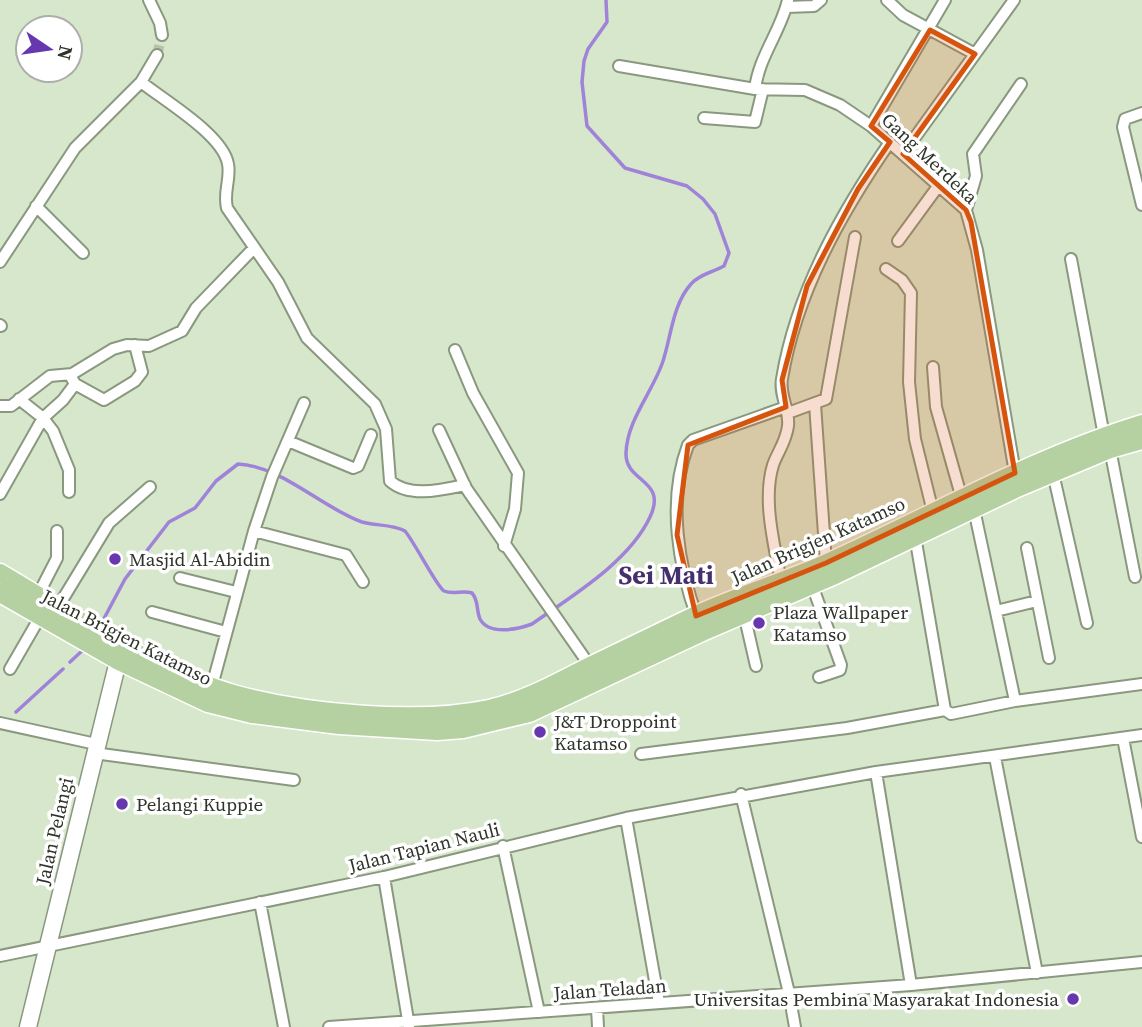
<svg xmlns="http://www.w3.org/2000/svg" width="1142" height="1027" viewBox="0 0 1142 1027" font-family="'Source Serif 4',serif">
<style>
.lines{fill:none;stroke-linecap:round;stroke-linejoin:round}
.stream{stroke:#9e83d9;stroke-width:3.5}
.minor-tunnel{stroke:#b5c3ac;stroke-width:10;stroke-dasharray:10 5;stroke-linecap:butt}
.minor-casing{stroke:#89987f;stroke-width:14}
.secondary-casing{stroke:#89987f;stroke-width:19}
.primary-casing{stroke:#fff;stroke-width:21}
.minor{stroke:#fff;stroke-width:10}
.secondary{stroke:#fff;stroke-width:16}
.primary{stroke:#b6d1a1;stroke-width:18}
.marked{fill:#d5550f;fill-opacity:0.2;stroke:#d5550f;stroke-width:5;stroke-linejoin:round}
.poi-dot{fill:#6737af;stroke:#fff;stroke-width:2.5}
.labels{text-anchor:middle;stroke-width:7;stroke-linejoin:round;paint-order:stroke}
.street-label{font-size:19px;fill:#2e342a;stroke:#fff}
.poi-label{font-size:19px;fill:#2e342a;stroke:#fff;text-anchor:start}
.district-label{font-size:26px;font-weight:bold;fill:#44306b;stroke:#fff}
</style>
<rect width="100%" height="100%" fill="#d7e7cc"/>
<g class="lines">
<path class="stream" d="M 100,626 L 125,579 L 169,522 L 195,508 L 216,481 L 238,464 C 282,466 322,508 362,522 C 376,526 392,524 405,531 C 415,543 437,587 444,591 C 453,595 463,590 472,593 C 479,601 476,610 480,619 C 489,636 519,629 532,624 C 572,596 629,562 650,517 C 668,479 625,483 626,453 C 627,421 651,394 662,364 C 671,339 672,305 691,284 C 698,275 713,272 724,266 L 729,253 L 715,214 L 703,199 L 687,186 L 625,168 L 587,126 L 582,82 L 584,61 L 588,49 L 607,22 L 606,0
M 70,662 L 84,649
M 16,712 L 63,669"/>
<path class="minor-tunnel" d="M 157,55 L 162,35"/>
<defs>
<path id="minor" d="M 149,0 L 160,23 L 162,35
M 887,0 L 903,15 L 975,54
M 787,7 L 814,6 L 821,0
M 619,66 L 755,89 L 805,90 L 840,105 L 871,126 L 966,210 L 977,250 L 1015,473
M 141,82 C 165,101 223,135 228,164 C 231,179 223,192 227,208 L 278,282 L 307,338 L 375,404 L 386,429 L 390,481 C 409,498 441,490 465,485
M 755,89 C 759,56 781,31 788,0
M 1142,113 L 1125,119 L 1123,127 L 1142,205
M 704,118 L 755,122 L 763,89
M 871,126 L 945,0
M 903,154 L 1014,0
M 36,206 L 83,253
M 966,210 L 976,176 L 973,154 L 1021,84
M 898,241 L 939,185
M 1071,259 L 1104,436
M 0,262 L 75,148 L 141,82 L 157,55
M 886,269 L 902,280 L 911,293 L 909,382 L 915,439 L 933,512
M 0,325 L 1,326
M 455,350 L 473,393 L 518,473 L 515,509 L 504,546
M 933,367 L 936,407 L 962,499
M 70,375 L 75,384 L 104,400 L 135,381 L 142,372 L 135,345
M 19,399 L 43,418 L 63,400 L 75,384
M 815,404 L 826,563
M 0,406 L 11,406 L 50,376 L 72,374 L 113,349 L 127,345 L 149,346 L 182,331 L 196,308 L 253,249
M 788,413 L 826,399 L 855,237
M 439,430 L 466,488 L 590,666
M 288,441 L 353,468 L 358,466 L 371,435
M 1110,449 L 1135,577
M 1053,473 L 1087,623
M 0,494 L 43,418 L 53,431 L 69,470 L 69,492
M 974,509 L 1015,701
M 254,531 L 346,555 L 363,582
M 915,536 L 945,710
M 1027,548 L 1049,658
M 180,578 L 236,592
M 781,582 C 775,547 762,501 773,465 C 778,451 786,442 788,426 C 790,410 779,395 782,379 C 796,293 841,213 890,142
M 812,585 L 841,665 L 840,670 L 819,677
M 38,595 L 57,558 L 57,531
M 58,607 L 109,523 L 150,487
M 996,611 L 1037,601
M 152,612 L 226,632
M 744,614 L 756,666
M 698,620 C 678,566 667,501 688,445 L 693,440 L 786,407
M 10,669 L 40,617
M 212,686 L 254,531 L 272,477 L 304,403
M 0,723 L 96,744
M 1123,738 L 1142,837
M 94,753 L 294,780
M 641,754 L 847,728 L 945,710 L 951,714 L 1015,701 L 1142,684
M 995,757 L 1037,973
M 876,772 L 1142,735
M 741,794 L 789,993 L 795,1027
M 626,818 L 659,1003
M 503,846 L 539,1012
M 384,877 L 409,1026
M 260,902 L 284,1027
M 0,956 L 384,877 L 626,818 L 876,772 L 911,985
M 597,1008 L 598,1027
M 329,1027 L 911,985 L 1142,962"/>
<path id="secondary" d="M 28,1027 L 121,649"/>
<path id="primary" d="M 0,573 C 71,615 158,673 237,695 C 307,714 418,724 489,709 C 524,701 555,684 586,668 C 621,651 657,634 692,617 C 735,597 781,583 825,564 C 930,517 1031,458 1142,424
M 0,593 L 117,660 L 208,703 L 252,714 L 339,725 L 437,731 L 463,729 L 529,713 L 702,632 L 835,575 L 1017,488 L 1110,449 L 1142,440"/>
</defs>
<use href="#minor" class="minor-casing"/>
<use href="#secondary" class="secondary-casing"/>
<use href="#primary" class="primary-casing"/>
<use href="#minor" class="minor"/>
<use href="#secondary" class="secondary"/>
<use href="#primary" class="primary"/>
</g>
<path class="marked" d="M 930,30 L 975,54 L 903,154 L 966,210 L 971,222 L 1015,473 L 826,563 L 696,616 L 677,535 L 688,445 L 786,407 L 782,380 L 807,286 L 858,189 L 890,142 L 871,126 Z"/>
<g class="poi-dot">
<circle cx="115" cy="559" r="7"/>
<circle cx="759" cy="623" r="7"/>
<circle cx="540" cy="732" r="7"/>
<circle cx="122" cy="804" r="7"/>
<circle cx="1073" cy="999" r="7"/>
</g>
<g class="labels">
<g class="street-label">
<text transform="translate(930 158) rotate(43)" y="7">Gang Merdeka</text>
<text transform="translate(818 540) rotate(-24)" y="7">Jalan Brigjen Katamso</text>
<text transform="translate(127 637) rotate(27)" y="7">Jalan Brigjen Katamso</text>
<text transform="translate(54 831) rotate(-77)" y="7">Jalan Pelangi</text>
<text transform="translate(424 847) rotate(-14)" y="7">Jalan Tapian Nauli</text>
<text transform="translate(610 989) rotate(-4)" y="7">Jalan Teladan</text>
</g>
<g class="poi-label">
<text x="129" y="566">Masjid Al-Abidin</text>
<text x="773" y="619">Plaza Wallpaper<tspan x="773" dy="22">Katamso</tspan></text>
<text x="554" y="728">J&amp;T Droppoint<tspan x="554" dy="22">Katamso</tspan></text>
<text x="136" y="811">Pelangi Kuppie</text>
<text x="1059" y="1006" text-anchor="end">Universitas Pembina Masyarakat Indonesia</text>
</g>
<g class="district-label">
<text x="666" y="584">Sei Mati</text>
</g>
</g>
<g transform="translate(49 49) rotate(103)"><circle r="33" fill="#ffffff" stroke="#abaeaa" stroke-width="2"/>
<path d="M0-5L12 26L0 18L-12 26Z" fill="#6737af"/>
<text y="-10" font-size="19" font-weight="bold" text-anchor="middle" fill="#2e342a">N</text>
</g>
</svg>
